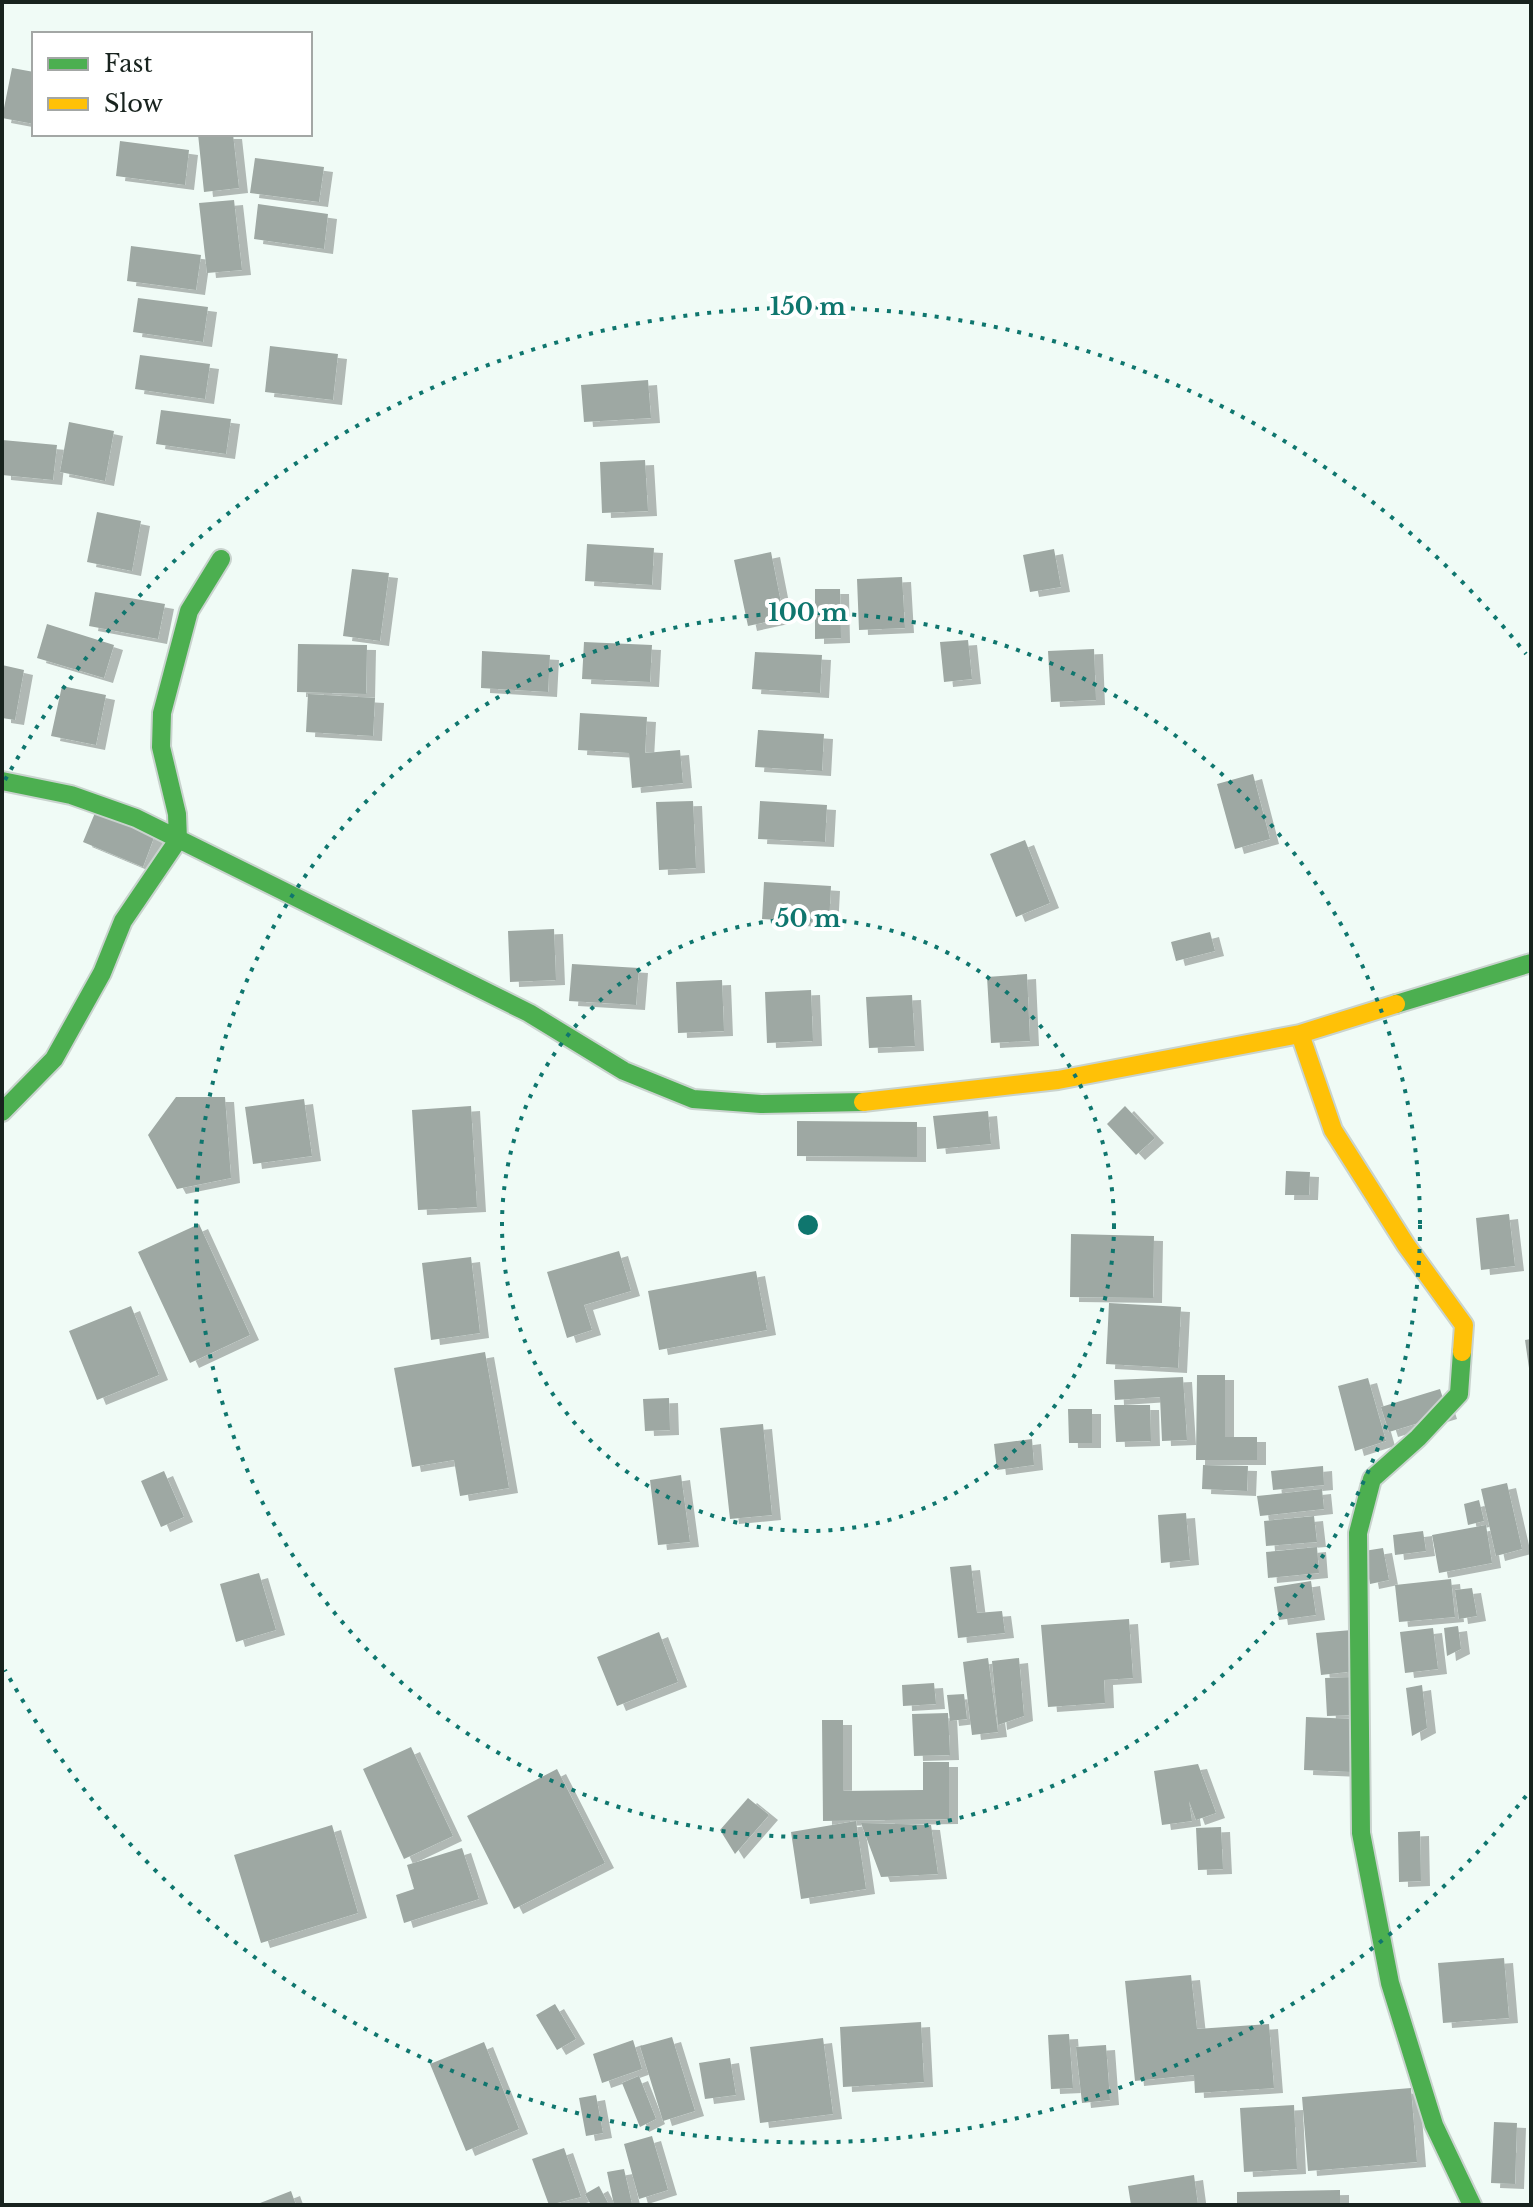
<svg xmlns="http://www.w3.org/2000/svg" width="1533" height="2207" viewBox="0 0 1533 2207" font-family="'Libre Baskerville',serif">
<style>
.building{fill:#9ea8a3;filter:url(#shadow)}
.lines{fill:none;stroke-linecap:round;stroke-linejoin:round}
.fast-casing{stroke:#c9d3ce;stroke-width:22}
.slow-casing{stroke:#c9d3ce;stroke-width:22}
.fast{stroke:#4caf50;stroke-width:18}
.slow{stroke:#ffc107;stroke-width:18}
.ring{fill:none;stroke:#0f766e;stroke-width:4;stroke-dasharray:4 8}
.centre{fill:#0f766e;stroke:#fff;stroke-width:4}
.ring-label{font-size:24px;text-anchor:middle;font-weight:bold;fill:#0f766e;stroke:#fff;stroke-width:8;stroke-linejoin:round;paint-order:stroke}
</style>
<defs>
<filter id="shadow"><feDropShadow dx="9" dy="5" stdDeviation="0" flood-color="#0004"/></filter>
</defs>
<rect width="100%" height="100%" fill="#f0fbf6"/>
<path class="building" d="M 12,68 L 34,72 L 34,124 L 2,118 Z
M 198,134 L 233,134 L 239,188 L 204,192 Z
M 120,141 L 189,150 L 185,185 L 116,176 Z
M 255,158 L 324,167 L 319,202 L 250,193 Z
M 234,200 L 242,270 L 207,273 L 199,203 Z
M 258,204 L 328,214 L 324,249 L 254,239 Z
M 131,246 L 201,255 L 196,290 L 127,281 Z
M 138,298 L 208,307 L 203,342 L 133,332 Z
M 270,346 L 338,354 L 333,400 L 265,392 Z
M 140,355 L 210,364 L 205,399 L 135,389 Z
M 648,380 L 651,418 L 584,422 L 581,385 Z
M 161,410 L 231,419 L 226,454 L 156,444 Z
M 69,422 L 114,431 L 105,481 L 60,472 Z
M 2,440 L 57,445 L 53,480 L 2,475 Z
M 645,460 L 648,511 L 602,513 L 600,462 Z
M 97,512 L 141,521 L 132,571 L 87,562 Z
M 587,544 L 654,548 L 652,585 L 585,581 Z
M 1054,549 L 1061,587 L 1030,592 L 1023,555 Z
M 771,552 L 784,618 L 748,626 L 734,560 Z
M 352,569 L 389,573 L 380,641 L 343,636 Z
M 902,577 L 905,628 L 859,630 L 857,579 Z
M 815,589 L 840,589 L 841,638 L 815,639 Z
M 95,592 L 165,604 L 158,639 L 89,626 Z
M 47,624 L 114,645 L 104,678 L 37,658 Z
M 968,640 L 972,679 L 944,682 L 940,642 Z
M 584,642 L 652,645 L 650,682 L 582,679 Z
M 298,644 L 367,645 L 366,694 L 297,692 Z
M 1094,649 L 1096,700 L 1051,702 L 1048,651 Z
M 482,651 L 550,655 L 548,692 L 481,688 Z
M 755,652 L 822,655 L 820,693 L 752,689 Z
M 2,665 L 24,670 L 15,720 L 2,718 Z
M 62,686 L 106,695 L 96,745 L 51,736 Z
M 308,694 L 375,698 L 373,736 L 306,732 Z
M 580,713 L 647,717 L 645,753 L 680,750 L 683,783 L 632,788 L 629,753 L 578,750 Z
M 758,730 L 824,734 L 822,771 L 755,767 Z
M 1253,774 L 1270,839 L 1235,849 L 1217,784 Z
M 693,801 L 696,868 L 659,870 L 656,802 Z
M 760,801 L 827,805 L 825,842 L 758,839 Z
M 97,808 L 156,832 L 143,867 L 83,842 Z
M 1025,840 L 1050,903 L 1016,917 L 990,854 Z
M 764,882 L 831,886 L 829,923 L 762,919 Z
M 554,929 L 556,980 L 510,982 L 508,931 Z
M 1210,932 L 1215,951 L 1176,961 L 1171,942 Z
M 572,964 L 639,968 L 636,1005 L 569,1001 Z
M 1027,974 L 1030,1041 L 991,1043 L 987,977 Z
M 722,980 L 724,1031 L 678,1033 L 676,982 Z
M 811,990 L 813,1041 L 767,1043 L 765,992 Z
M 912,995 L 915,1046 L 869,1048 L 866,997 Z
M 176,1097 L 225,1097 L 231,1178 L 177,1189 L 148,1135 Z
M 304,1099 L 312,1156 L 253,1164 L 245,1107 Z
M 471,1106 L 477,1207 L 418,1210 L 412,1110 Z
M 1125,1106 L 1155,1138 L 1136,1155 L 1107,1124 Z
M 988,1111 L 991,1144 L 937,1149 L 933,1116 Z
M 797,1121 L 917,1122 L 917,1157 L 797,1156 Z
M 1286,1171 L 1310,1172 L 1309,1195 L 1285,1195 Z
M 1509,1214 L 1515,1266 L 1481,1270 L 1476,1218 Z
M 199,1224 L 250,1335 L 190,1363 L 138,1252 Z
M 1071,1234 L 1154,1236 L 1153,1298 L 1070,1297 Z
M 619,1251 L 631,1291 L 584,1305 L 592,1330 L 567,1338 L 547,1272 Z
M 471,1257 L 480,1333 L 431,1340 L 422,1263 Z
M 756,1271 L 767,1330 L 659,1350 L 648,1291 Z
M 1109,1303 L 1181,1307 L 1178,1368 L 1106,1364 Z
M 131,1306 L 159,1375 L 97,1400 L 69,1331 Z
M 1531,1339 L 1531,1368 L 1529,1368 L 1525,1340 Z
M 485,1352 L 509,1488 L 460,1496 L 454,1460 L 412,1467 L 394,1368 Z
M 1197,1375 L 1225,1375 L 1225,1437 L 1257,1437 L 1257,1460 L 1196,1460 Z
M 1183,1377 L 1187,1440 L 1162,1441 L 1160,1397 L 1115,1400 L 1114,1380 Z
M 1368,1378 L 1386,1441 L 1355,1451 L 1338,1386 Z
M 1440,1389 L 1448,1414 L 1389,1432 L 1381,1407 Z
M 669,1398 L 670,1430 L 645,1431 L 643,1399 Z
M 1114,1405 L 1150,1405 L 1151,1441 L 1116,1442 Z
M 1068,1409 L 1092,1409 L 1092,1443 L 1069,1443 Z
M 763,1424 L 772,1515 L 730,1519 L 720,1428 Z
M 1032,1439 L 1034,1465 L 997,1470 L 994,1444 Z
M 1203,1465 L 1248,1466 L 1247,1491 L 1202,1489 Z
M 1323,1466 L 1324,1485 L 1273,1490 L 1271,1471 Z
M 164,1471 L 184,1517 L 161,1527 L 141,1481 Z
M 681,1475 L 690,1542 L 658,1545 L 650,1480 Z
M 1507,1483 L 1522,1549 L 1496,1556 L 1481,1489 Z
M 1322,1489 L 1324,1509 L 1260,1516 L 1257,1496 Z
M 1479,1500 L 1484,1521 L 1468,1525 L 1464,1504 Z
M 1186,1513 L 1190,1560 L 1161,1563 L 1158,1515 Z
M 1314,1516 L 1317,1542 L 1266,1546 L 1264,1521 Z
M 1486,1525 L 1492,1563 L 1439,1573 L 1432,1535 Z
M 1423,1531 L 1426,1551 L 1395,1555 L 1393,1535 Z
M 1317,1547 L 1319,1573 L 1268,1578 L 1266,1552 Z
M 1383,1548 L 1389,1580 L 1370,1584 L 1364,1551 Z
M 971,1565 L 977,1613 L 1002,1611 L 1005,1633 L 958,1638 L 950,1567 Z
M 259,1573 L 276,1630 L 236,1642 L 220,1584 Z
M 1451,1579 L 1455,1617 L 1399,1622 L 1395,1585 Z
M 1311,1581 L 1316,1615 L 1279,1620 L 1274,1587 Z
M 1472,1588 L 1477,1616 L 1459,1619 L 1455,1590 Z
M 1129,1619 L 1133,1678 L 1104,1680 L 1105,1703 L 1048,1707 L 1041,1625 Z
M 1458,1626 L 1461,1649 L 1447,1656 L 1444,1628 Z
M 1433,1628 L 1438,1669 L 1405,1673 L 1400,1632 Z
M 1352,1630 L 1356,1671 L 1321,1675 L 1316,1633 Z
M 659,1632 L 678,1682 L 617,1706 L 597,1657 Z
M 988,1658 L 998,1732 L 972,1735 L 963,1662 Z
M 1019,1658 L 1024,1716 L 998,1725 L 992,1661 Z
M 1355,1677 L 1356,1715 L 1327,1716 L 1325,1678 Z
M 934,1683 L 936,1704 L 903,1706 L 902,1685 Z
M 1422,1685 L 1427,1728 L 1412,1736 L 1406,1688 Z
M 964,1694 L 967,1719 L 950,1721 L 947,1695 Z
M 948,1713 L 950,1755 L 914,1756 L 912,1714 Z
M 1306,1717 L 1355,1719 L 1352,1772 L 1304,1770 Z
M 822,1720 L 843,1720 L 843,1791 L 923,1790 L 923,1762 L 949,1762 L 949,1819 L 823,1821 Z
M 411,1747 L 453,1836 L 404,1859 L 363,1769 Z
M 1198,1764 L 1216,1813 L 1196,1820 L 1189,1801 L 1192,1821 L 1162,1825 L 1154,1771 Z
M 557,1769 L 605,1863 L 514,1909 L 467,1816 Z
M 748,1798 L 769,1815 L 735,1854 L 720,1830 Z
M 856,1821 L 866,1889 L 801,1899 L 791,1832 Z
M 861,1823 L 931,1825 L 938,1874 L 881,1877 Z
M 332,1825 L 358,1913 L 261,1943 L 234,1855 Z
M 1221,1827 L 1223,1869 L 1198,1870 L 1196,1828 Z
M 1420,1831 L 1421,1881 L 1399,1882 L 1398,1832 Z
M 462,1848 L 479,1899 L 404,1923 L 396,1895 L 414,1889 L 407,1865 Z
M 1504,1958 L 1509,2018 L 1443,2023 L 1438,1963 Z
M 1191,1975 L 1197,2029 L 1269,2024 L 1274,2088 L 1195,2093 L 1194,2075 L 1135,2081 L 1125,1981 Z
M 555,2004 L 576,2039 L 557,2050 L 536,2015 Z
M 921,2022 L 924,2082 L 843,2087 L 840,2027 Z
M 1069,2034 L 1073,2088 L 1051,2089 L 1048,2035 Z
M 672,2037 L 695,2111 L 663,2121 L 640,2046 Z
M 823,2038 L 833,2114 L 760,2123 L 750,2047 Z
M 633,2040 L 642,2069 L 602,2083 L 593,2054 Z
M 484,2042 L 519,2129 L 466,2151 L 430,2064 Z
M 1106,2045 L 1110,2100 L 1082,2103 L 1076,2047 Z
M 730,2058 L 736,2095 L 705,2099 L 699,2063 Z
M 639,2076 L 656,2119 L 640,2127 L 622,2083 Z
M 1411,2088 L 1417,2162 L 1308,2171 L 1302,2097 Z
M 596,2095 L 603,2133 L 586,2136 L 579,2098 Z
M 1294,2105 L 1297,2169 L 1244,2172 L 1240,2108 Z
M 1494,2122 L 1517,2123 L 1515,2184 L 1491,2183 Z
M 652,2136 L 668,2190 L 639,2199 L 624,2144 Z
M 564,2148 L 581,2197 L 549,2205 L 532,2159 Z
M 624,2169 L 632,2204 L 614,2205 L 607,2172 Z
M 1194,2175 L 1198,2205 L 1131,2205 L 1128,2186 Z
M 599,2186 L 609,2205 L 591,2205 L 585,2194 Z
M 1340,2190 L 1340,2205 L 1237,2205 L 1237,2192 Z
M 291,2191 L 296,2205 L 255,2205 Z"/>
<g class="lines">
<defs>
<path id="fast" d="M 2,781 L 71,795 L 136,818 L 529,1013 L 624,1071 L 693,1099 L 761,1104 L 863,1102
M 1396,1004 L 1531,963
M 2,1112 L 54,1059 L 102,973 L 123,921 L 178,840 L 177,814 L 161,747 L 162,713 L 189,611 L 221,559
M 1462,1352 L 1459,1394 L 1418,1438 L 1372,1479 L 1358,1533 L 1361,1833 L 1390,1983 L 1434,2125 L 1472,2205"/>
<path id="slow" d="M 1300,1034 L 1333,1130 L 1406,1245 L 1464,1325 L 1462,1352
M 863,1102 L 1058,1080 L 1300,1034 L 1396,1004"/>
</defs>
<use href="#fast" class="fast-casing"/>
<use href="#slow" class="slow-casing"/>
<use href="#fast" class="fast"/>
<use href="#slow" class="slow"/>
</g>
<g class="ring">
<circle cx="808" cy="1225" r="306"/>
<circle cx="808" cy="1225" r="612"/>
<path d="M1526 1796A918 918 0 0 1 5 1670M5 780A918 918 0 0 1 1526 654"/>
</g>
<circle cx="808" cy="1225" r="12" class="centre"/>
<g class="ring-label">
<text x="808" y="315">150 m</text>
<text x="808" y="621">100 m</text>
<text x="808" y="927">50 m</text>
</g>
<rect width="1533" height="2207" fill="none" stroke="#18231e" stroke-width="8"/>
<rect x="32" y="32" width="280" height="104" fill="#ffffff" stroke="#a3a7a5" stroke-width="2"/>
<rect x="48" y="58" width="40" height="12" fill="#4caf50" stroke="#a3a7a5" stroke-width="2"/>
<text x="104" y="72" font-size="24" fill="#18231e">Fast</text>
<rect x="48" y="98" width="40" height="12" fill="#ffc107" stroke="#a3a7a5" stroke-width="2"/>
<text x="104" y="112" font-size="24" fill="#18231e">Slow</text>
</svg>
